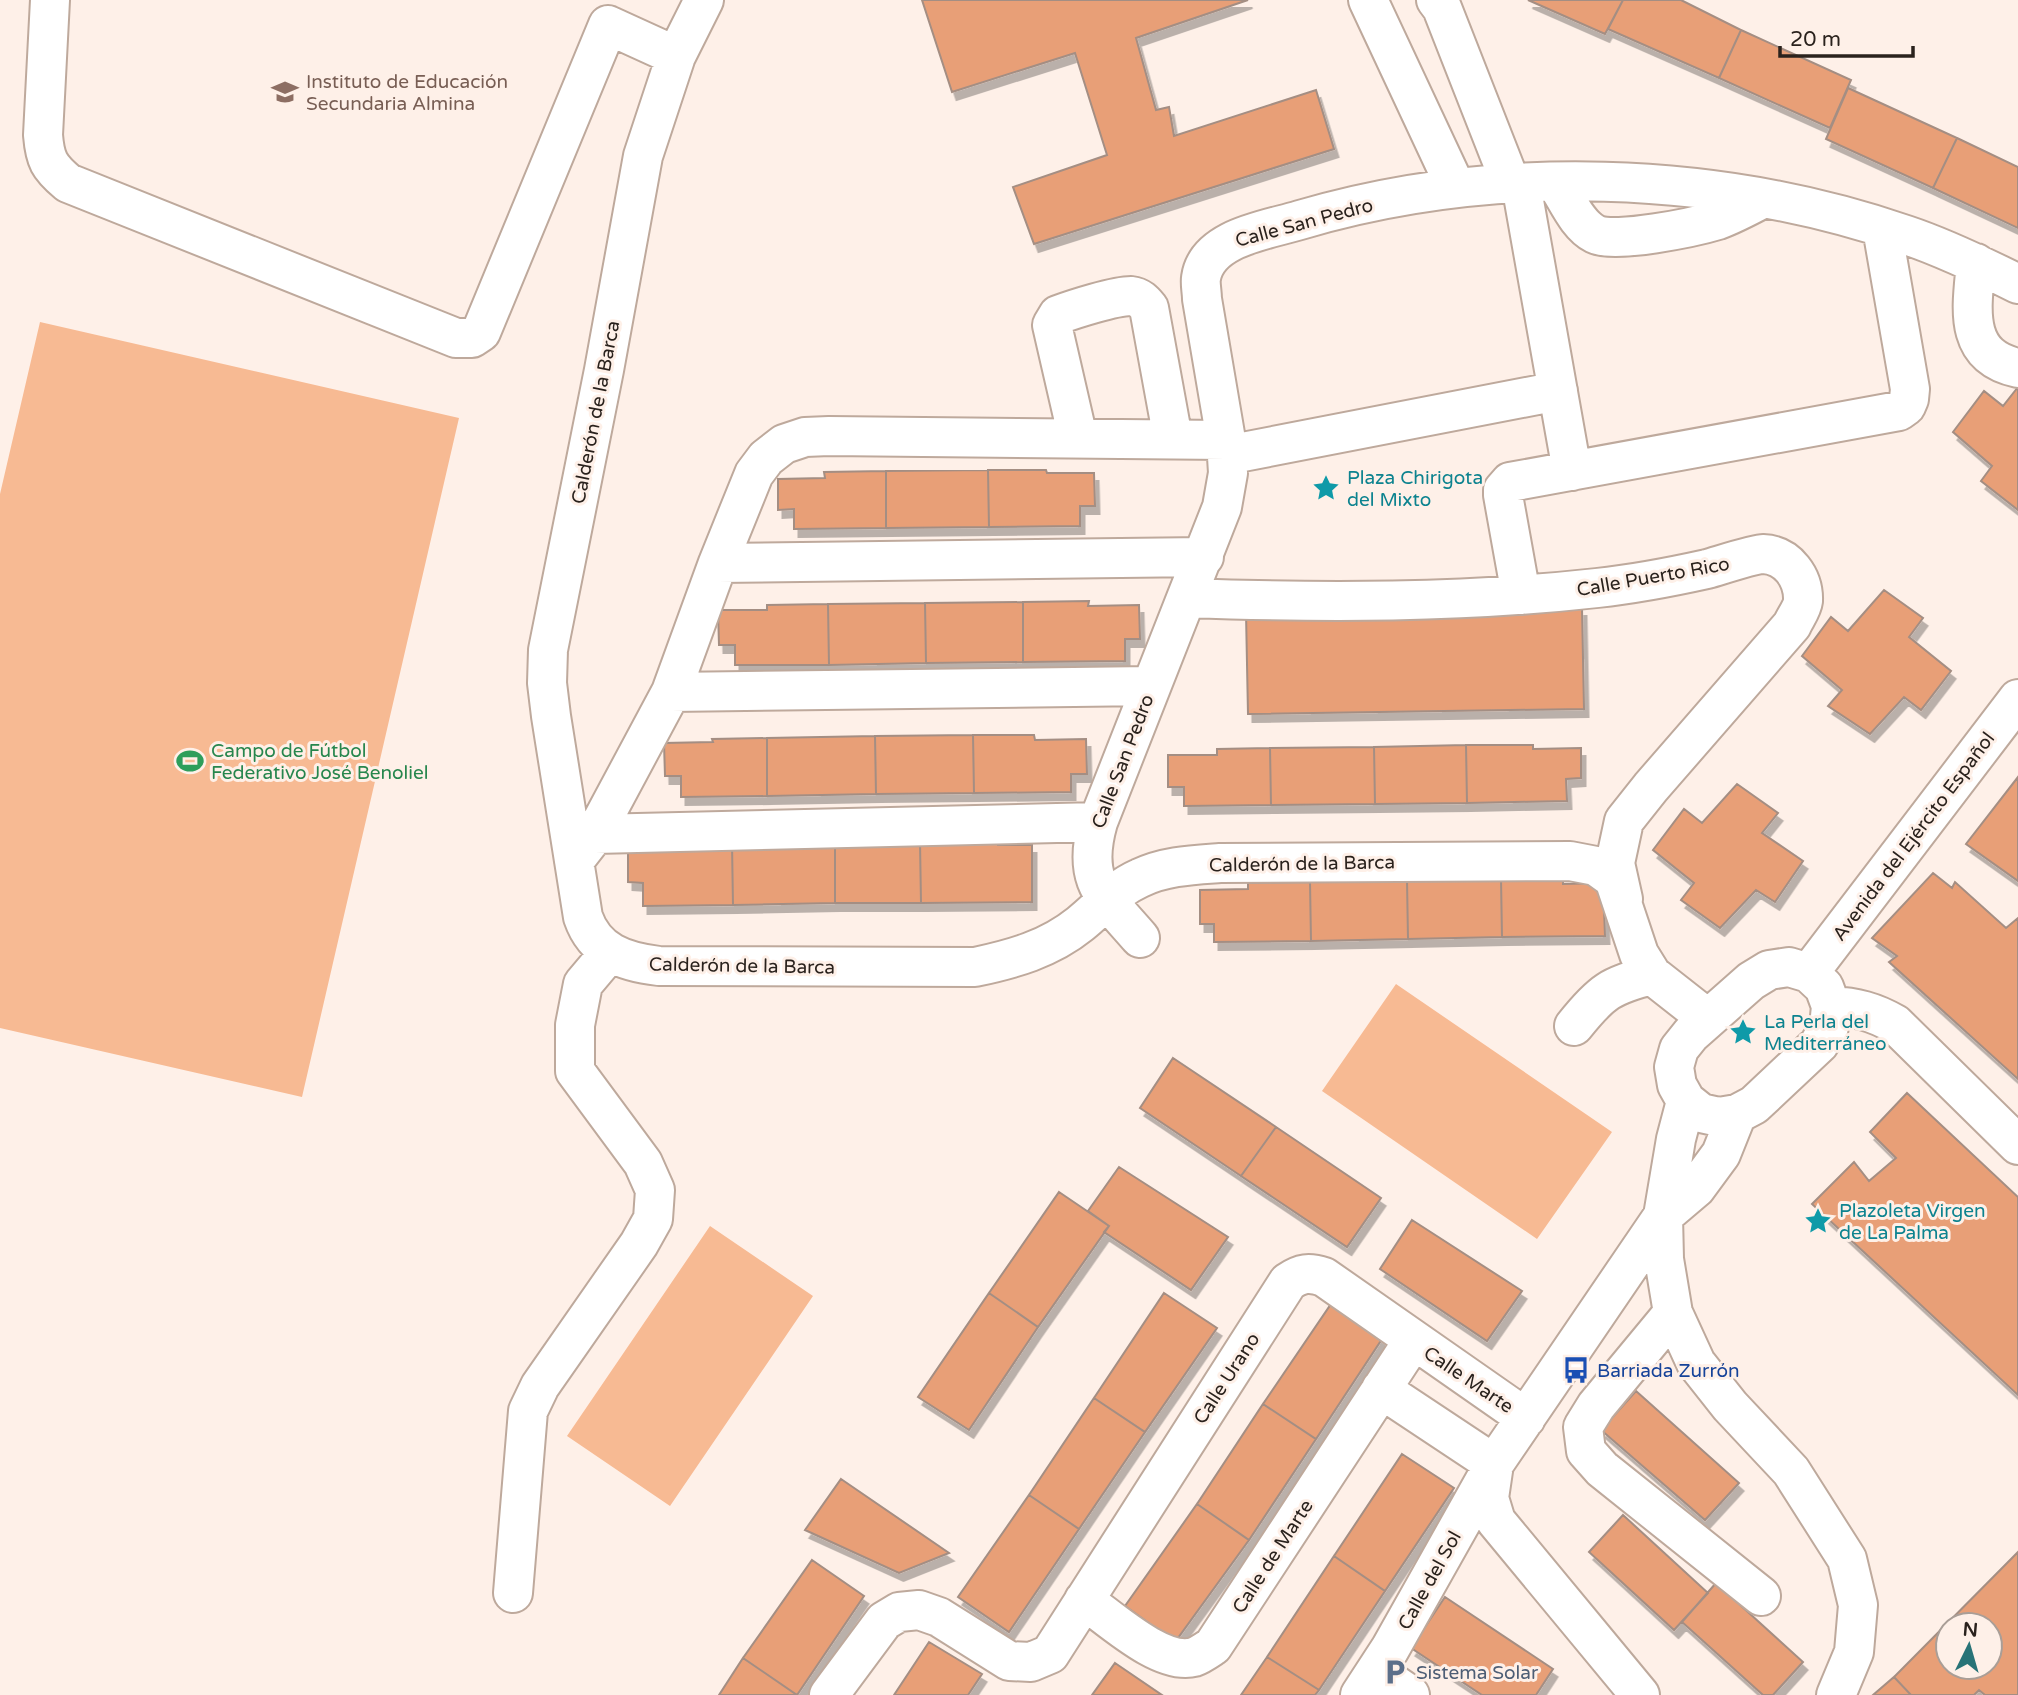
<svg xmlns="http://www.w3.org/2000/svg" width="2018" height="1695" viewBox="0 0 2018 1695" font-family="'Varela Round',sans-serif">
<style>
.green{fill:#f7ba93}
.building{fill:#e89f77;stroke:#a48e83;stroke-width:2;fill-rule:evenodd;filter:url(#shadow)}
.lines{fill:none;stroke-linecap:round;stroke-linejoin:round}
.minor-casing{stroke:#bea99c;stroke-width:42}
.minor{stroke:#fff;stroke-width:38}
.labels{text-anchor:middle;stroke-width:6;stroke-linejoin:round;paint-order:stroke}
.education-label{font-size:19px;fill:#785e54;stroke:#fef0e8;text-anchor:start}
.street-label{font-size:19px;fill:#2a221d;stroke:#fef0e8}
.culture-label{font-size:19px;fill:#0d838f;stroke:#fef0e8;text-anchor:start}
.leisure-label{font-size:19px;fill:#27864d;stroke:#fef0e8;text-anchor:start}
.transit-label{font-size:19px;fill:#164399;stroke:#fef0e8;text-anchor:start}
.service-label{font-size:19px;fill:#4e5e75;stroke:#fef0e8;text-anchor:start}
</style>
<defs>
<filter id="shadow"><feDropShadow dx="4.5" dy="8" stdDeviation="0" flood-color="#0004"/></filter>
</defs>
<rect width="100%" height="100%" fill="#fef0e8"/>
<path class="green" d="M 40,322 L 459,418 L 302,1097 L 0,1028 L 0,494 Z
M 1396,984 L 1612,1132 L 1537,1239 L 1322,1091 Z
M 710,1226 L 813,1296 L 670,1506 L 567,1436 Z"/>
<path class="building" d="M 922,0 L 1248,0 L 1136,38 L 1156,110 L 1169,107 L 1174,136 L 1316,90 L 1334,149 L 1034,244 L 1013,187 L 1107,155 L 1075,53 L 952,92 Z
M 1528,0 L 1623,0 L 1605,34 Z
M 1623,0 L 1681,0 L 1741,30 L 1719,78 L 1608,29 Z
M 1741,30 L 1851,80 L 1830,128 L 1719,78 Z
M 1848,88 L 1957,138 L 1933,188 L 1826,139 Z
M 1957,138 L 2018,167 L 2018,228 L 1933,188 Z
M 2018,387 L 2018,510 L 1981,481 L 1992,466 L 1953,432 L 1984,391 L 2003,406 Z
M 988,470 L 1046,470 L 1047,473 L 1094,473 L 1095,506 L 1080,506 L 1080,526 L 989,527 Z
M 988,470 L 989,527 L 886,528 L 886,471 Z
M 886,471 L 886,528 L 794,529 L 794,509 L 778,510 L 778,479 L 825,478 L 824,472 Z
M 1884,590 L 1923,618 L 1909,637 L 1951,671 L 1921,710 L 1904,697 L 1870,734 L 1828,706 L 1842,690 L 1802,656 L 1831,617 L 1848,631 Z
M 1089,601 L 1088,606 L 1139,605 L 1140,639 L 1125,639 L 1125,661 L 1023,662 L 1023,602 Z
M 1023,602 L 1023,662 L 926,663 L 925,603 Z
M 925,603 L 926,663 L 829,665 L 828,604 Z
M 828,604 L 829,665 L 735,665 L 735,645 L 719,645 L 718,610 L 767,610 L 767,605 Z
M 1582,608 L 1584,709 L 1248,714 L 1246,613 Z
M 973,735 L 974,793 L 876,794 L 875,736 Z
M 973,735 L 1034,735 L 1035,740 L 1086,739 L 1087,774 L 1071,774 L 1071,792 L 974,793 Z
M 875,736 L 876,794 L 767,796 L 767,738 Z
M 767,738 L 767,796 L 681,797 L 681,776 L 665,776 L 664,743 L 713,742 L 712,739 Z
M 1466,745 L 1467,803 L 1375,804 L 1374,747 Z
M 1466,745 L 1533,745 L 1533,749 L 1581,748 L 1581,778 L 1566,779 L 1567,801 L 1467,803 Z
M 1374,747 L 1375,804 L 1271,805 L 1270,748 Z
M 1270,748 L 1271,805 L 1184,806 L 1184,787 L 1168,787 L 1168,755 L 1217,755 L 1217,749 Z
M 2018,777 L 2018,881 L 1966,844 Z
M 1737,784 L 1778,813 L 1762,833 L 1803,861 L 1775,902 L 1756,890 L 1720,928 L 1681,900 L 1694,883 L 1653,850 L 1684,809 L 1702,823 Z
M 998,841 L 998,845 L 1032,845 L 1032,902 L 921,903 L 920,842 Z
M 920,842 L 921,903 L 835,903 L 835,843 Z
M 835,843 L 835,903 L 733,905 L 732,844 Z
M 732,844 L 733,905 L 643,906 L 643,883 L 628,882 L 628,850 Z
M 1933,873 L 1952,888 L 1955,882 L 2006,928 L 2018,918 L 2018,1079 L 1889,962 L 1897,956 L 1872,938 Z
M 1563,878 L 1563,884 L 1603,883 L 1605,936 L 1502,937 L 1501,879 Z
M 1501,879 L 1502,937 L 1408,939 L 1407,880 Z
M 1407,880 L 1408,939 L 1311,941 L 1310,882 Z
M 1310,882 L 1311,941 L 1214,942 L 1214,924 L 1200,924 L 1200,890 L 1248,889 L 1248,883 Z
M 1173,1058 L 1276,1127 L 1241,1176 L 1140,1108 Z
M 1907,1093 L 2018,1197 L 2018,1395 L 1812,1204 L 1854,1162 L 1869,1181 L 1896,1158 L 1870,1132 Z
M 1276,1127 L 1381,1198 L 1347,1247 L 1241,1176 Z
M 1119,1167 L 1228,1237 L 1191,1290 L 1104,1232 L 1109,1226 L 1088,1211 Z
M 1059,1192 L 1109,1226 L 1038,1327 L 989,1293 Z
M 1412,1220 L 1522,1291 L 1487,1341 L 1380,1269 Z
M 989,1293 L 1038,1327 L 969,1430 L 918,1397 Z
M 1164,1293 L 1217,1328 L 1145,1432 L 1094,1398 Z
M 1331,1304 L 1382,1339 L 1316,1439 L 1263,1404 Z
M 1636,1391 L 1739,1483 L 1705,1520 L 1601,1430 Z
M 1094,1398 L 1145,1432 L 1079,1529 L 1029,1495 Z
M 1263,1404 L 1316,1439 L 1249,1540 L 1197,1504 Z
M 1402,1454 L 1454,1488 L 1385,1591 L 1334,1556 Z
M 841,1479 L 949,1553 L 899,1573 L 805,1530 Z
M 1029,1495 L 1079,1529 L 1009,1632 L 958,1597 Z
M 1197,1504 L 1249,1540 L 1175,1642 L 1125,1606 Z
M 1623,1515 L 1708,1593 L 1674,1630 L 1589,1552 Z
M 2018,1552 L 2018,1695 L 1985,1695 L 1979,1690 L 1974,1695 L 1911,1695 L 1894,1677 ZM 1948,1625 L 1990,1625 L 1990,1667 L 1948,1667 Z
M 1334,1556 L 1385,1591 L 1319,1690 L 1267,1657 Z
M 812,1560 L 864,1596 L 797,1695 L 743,1658 Z
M 1716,1583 L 1803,1662 L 1773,1695 L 1763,1695 L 1682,1622 Z
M 1445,1597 L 1553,1669 L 1536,1695 L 1482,1695 L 1411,1648 Z
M 929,1642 L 982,1674 L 968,1695 L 894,1695 Z
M 1267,1657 L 1319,1690 L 1315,1695 L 1241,1695 Z
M 743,1658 L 797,1695 L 719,1695 Z
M 1115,1663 L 1162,1695 L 1092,1695 Z
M 1894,1677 L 1911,1695 L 1873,1695 Z"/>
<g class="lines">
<defs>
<path id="minor" d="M 50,0 L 43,135 C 45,160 49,167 68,183 L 456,338 L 472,338 L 481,332 L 608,25 L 676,56
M 704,0 L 676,56 L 643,156 L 604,370 L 548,650 L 547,683 L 551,716 L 583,917 C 595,952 624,962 659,966 L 975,967 C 1013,959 1049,949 1080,924 C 1100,908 1115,889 1140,878 C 1165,866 1192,865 1220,863 L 1570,861 L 1596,866 L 1614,879 L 1639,954 L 1652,975 L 1708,1019
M 1368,0 L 1456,188
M 1436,0 L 1442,8 L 1511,184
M 1556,183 C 1567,199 1577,225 1595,234 C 1614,244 1695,227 1718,220 C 1734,214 1747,207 1762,199
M 1521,184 L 1572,471
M 1976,263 C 1972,307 1962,356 2018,368
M 1078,438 L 1052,325 L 1058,315 C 1074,309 1115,296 1131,296 C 1140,297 1144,302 1149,308 L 1173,439
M 1227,455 L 1558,391
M 718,563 L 1204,557
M 1521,595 L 1503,495 L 1503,490 L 1510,482 L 1899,411 L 1906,406 L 1909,399 L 1910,389 L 1882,228
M 1188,598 C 1324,603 1461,603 1597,588 C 1634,584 1671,577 1707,569 C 1718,566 1754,554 1763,554 C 1788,555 1804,578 1803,601 C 1802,609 1795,618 1792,625 L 1651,787 L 1624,821 L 1615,863 L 1623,899
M 671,692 L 1151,686
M 595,834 L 1098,822
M 574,861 L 595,834 L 671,692 L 718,563 L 754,474 L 766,458 L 784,444 L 805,437 L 829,436 L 1226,440
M 1140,938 C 1104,896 1081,882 1098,822 L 1222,507 L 1228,473 L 1226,440 L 1202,299 C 1202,292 1200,284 1201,278 C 1207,237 1268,230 1300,220 C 1493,163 1717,170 1906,235 C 1945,248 1982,266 2018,284
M 1789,967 L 1809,973 L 1824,987 L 1831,1006 L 1829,1027 L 1819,1044 L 1754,1105 L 1737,1114 L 1719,1117 L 1701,1113 L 1686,1101 L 1677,1085 L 1674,1067 L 1679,1049 L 1691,1034 L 1751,981 L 1769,970 Z
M 1809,973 L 2018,699
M 1831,1006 C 1856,1007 1874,1012 1895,1024 L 2018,1145
M 1574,1026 C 1601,992 1611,985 1652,975
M 1686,1101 L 1676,1139 L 1663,1216 L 1664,1259 L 1673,1313 L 1696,1363 L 1730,1406 L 1791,1471 L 1847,1559 L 1858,1605 L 1854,1652 L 1836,1695
M 1673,1313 L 1596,1406 L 1583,1427 L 1586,1451 L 1602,1469 L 1761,1596
M 513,1593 L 528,1411 L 540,1386 L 639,1244 L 653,1219 L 655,1190 L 643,1163 L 575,1071 L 575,1025 L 583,984 L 610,952
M 1084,1600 C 1110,1618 1161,1666 1194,1657 C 1200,1655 1207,1650 1213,1646 L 1413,1341
M 1376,1672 L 1410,1695
M 829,1695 L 884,1621 L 899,1612 L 919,1610 L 939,1617 L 1009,1661 L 1031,1662 L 1050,1654 L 1288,1282 C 1301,1273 1309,1272 1324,1277 L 1526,1418
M 1360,1695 L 1390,1649 L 1494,1464 L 1381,1389
M 1640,1695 L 1496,1521 L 1489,1498 L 1494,1464 L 1663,1216 L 1696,1188 L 1721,1154 L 1737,1114"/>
</defs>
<use href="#minor" class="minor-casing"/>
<use href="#minor" class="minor"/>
</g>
<defs>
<symbol id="school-bare" viewBox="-9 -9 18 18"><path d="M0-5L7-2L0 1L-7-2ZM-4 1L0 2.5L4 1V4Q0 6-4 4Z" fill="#8d6e63" stroke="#fef0e8" stroke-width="2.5" paint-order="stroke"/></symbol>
<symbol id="sight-bare" viewBox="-9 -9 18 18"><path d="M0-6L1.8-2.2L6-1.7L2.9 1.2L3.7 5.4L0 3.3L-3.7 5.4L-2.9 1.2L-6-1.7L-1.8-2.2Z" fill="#0f9aa8" stroke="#fef0e8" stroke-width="2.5" paint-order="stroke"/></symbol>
<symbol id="stadium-bare" viewBox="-9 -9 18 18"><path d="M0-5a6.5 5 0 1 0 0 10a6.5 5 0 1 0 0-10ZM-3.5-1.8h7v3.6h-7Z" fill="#2e9e5b" stroke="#fef0e8" stroke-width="2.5" paint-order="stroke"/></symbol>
<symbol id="bus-bare" viewBox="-9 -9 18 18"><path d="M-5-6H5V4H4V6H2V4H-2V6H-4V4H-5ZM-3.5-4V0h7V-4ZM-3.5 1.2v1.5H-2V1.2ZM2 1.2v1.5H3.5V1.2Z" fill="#1a4fb4" stroke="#fef0e8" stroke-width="2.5" paint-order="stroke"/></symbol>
<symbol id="parking-bare" viewBox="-9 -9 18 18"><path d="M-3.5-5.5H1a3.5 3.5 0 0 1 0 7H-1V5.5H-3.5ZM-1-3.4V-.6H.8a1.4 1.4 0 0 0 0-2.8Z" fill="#5c6f8a" stroke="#fef0e8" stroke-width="2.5" paint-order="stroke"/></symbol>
</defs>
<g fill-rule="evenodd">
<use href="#school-bare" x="266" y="73" width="38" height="38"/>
<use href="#sight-bare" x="1307" y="469" width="38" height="38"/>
<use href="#stadium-bare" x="171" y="742" width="38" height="38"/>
<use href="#sight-bare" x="1724" y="1013" width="38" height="38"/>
<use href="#sight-bare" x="1799" y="1202" width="38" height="38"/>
<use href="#bus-bare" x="1557" y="1351" width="38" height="38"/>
<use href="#parking-bare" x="1376" y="1653" width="38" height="38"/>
</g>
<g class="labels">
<g class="education-label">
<text x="306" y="88">Instituto de Educación<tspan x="306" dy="22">Secundaria Almina</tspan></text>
</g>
<g class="street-label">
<text transform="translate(1304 222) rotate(-15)" y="7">Calle San Pedro</text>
<text transform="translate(595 412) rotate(-79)" y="7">Calderón de la Barca</text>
<text transform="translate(1653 576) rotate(-10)" y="7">Calle Puerto Rico</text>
<text transform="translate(1122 761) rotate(-69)" y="7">Calle San Pedro</text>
<text transform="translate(1913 836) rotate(-53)" y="7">Avenida del Ejército Español</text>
<text transform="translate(1302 863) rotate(-1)" y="7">Calderón de la Barca</text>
<text transform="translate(742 965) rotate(1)" y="7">Calderón de la Barca</text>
<text transform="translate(1226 1378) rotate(-57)" y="7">Calle Urano</text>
<text transform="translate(1469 1379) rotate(34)" y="7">Calle Marte</text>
<text transform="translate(1272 1556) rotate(-57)" y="7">Calle de Marte</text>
<text transform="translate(1429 1580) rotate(-61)" y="7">Calle del Sol</text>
</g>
<g class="culture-label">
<text x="1347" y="484">Plaza Chirigota<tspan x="1347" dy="22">del Mixto</tspan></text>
<text x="1764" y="1028">La Perla del<tspan x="1764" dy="22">Mediterráneo</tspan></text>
<text x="1839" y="1217">Plazoleta Virgen<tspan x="1839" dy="22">de La Palma</tspan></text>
</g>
<g class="leisure-label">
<text x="211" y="757">Campo de Fútbol<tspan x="211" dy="22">Federativo José Benoliel</tspan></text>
</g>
<g class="transit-label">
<text x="1597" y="1377">Barriada Zurrón</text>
</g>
<g class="service-label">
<text x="1416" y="1679">Sistema Solar</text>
</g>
</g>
<g transform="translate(1969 1646) rotate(5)"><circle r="33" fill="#fef0e8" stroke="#a99e97" stroke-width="2"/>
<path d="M0-5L12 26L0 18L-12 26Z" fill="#287377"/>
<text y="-10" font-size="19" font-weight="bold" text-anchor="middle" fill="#2a221d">N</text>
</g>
<path d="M1780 46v10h133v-10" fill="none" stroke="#2a221d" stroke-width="3.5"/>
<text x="1790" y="46" font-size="21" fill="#2a221d" stroke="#fef0e8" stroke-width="5" paint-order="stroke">20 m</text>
</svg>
